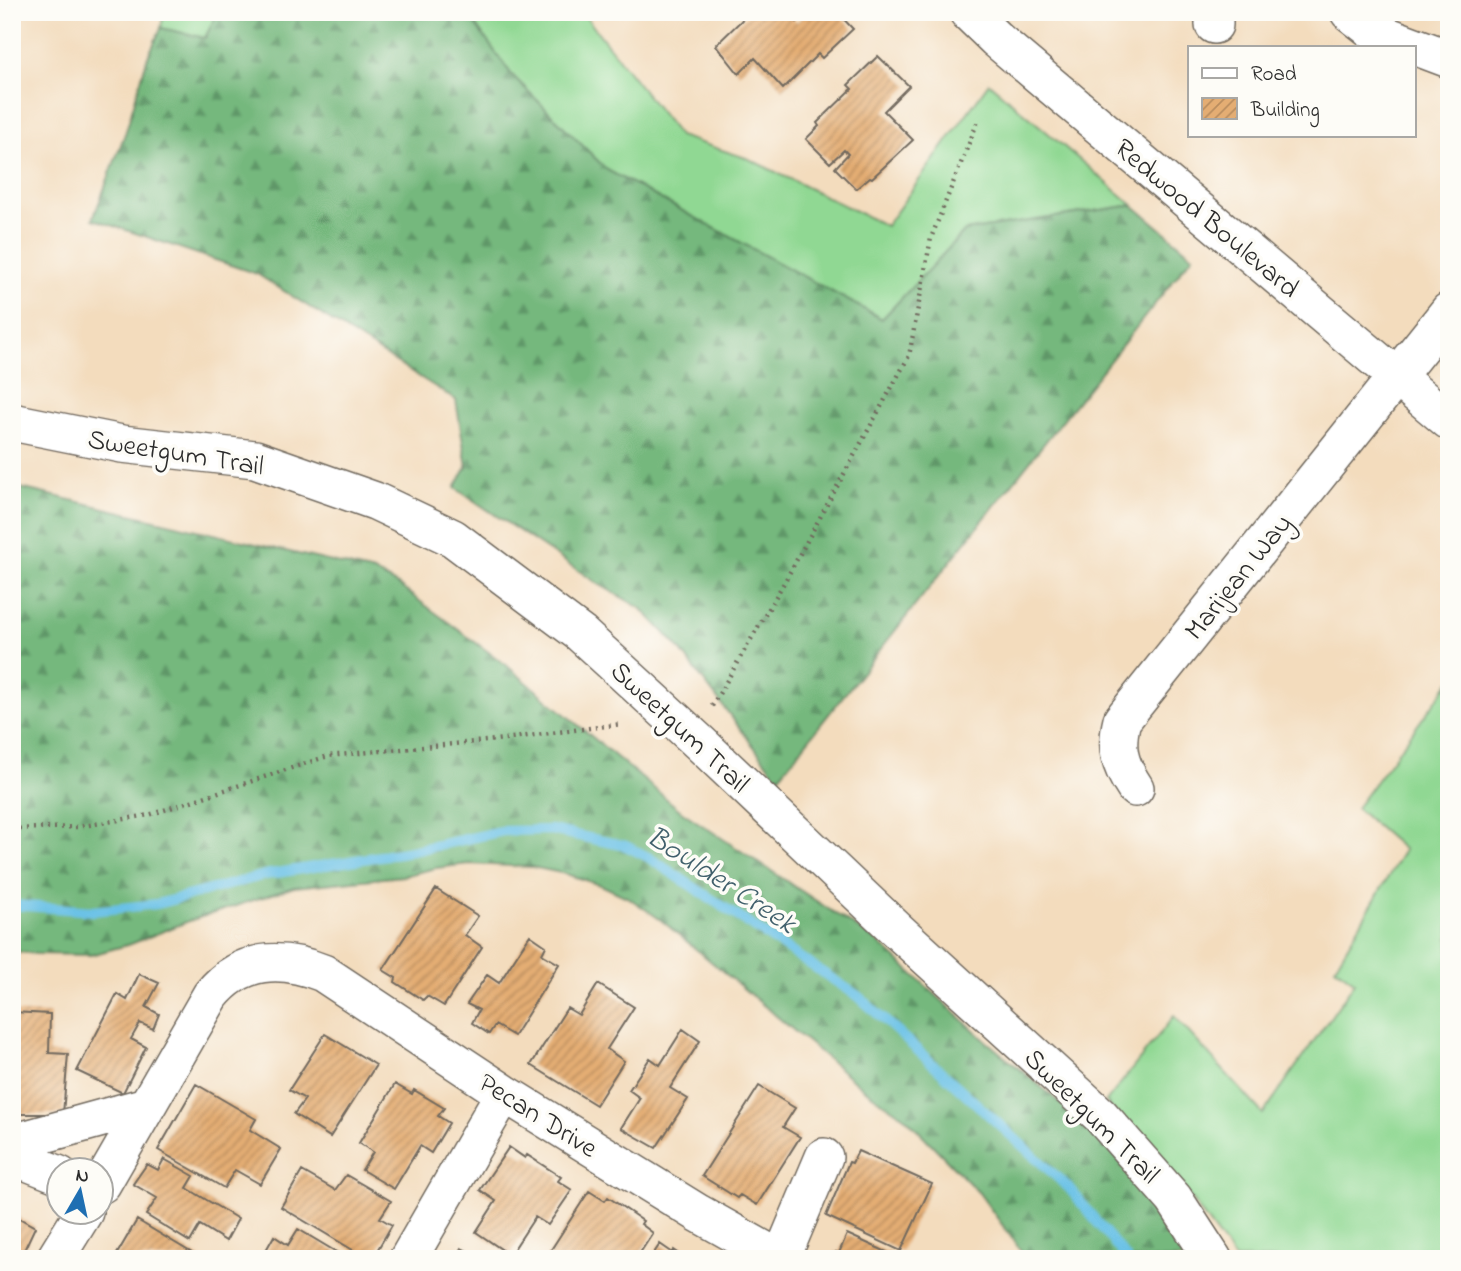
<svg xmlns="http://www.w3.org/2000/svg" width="1461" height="1271" viewBox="0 0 1461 1271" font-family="'Indie Flower',sans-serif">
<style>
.grass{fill:#90d893;stroke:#5e825f;stroke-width:2}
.forest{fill:url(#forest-firs);stroke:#507254;stroke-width:2}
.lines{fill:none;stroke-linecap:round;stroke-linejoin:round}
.stream{stroke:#69c1e6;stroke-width:10}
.building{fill:url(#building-hatch)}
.minor-casing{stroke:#71695e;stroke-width:40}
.path{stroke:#71695e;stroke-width:4.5;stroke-dasharray:2 5;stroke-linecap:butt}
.minor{stroke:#fff;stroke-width:37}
.labels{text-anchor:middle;stroke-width:7;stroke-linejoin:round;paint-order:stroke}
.street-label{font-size:28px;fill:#2b2b2b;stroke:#fdfcf7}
.water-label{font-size:30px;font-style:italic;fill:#41606c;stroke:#fdfcf7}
</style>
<defs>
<pattern id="forest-firs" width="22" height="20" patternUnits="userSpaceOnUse" patternTransform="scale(1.75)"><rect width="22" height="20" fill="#74b87d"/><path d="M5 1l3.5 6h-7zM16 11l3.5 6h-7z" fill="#5f9667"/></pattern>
<pattern id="building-hatch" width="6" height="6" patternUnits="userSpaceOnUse" patternTransform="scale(1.75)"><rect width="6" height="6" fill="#e4ad73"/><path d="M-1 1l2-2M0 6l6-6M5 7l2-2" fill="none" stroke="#b98d5f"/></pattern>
</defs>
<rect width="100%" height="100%" fill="#fdfcf7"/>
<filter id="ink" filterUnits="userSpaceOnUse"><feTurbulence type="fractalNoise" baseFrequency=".0143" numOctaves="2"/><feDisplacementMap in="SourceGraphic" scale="14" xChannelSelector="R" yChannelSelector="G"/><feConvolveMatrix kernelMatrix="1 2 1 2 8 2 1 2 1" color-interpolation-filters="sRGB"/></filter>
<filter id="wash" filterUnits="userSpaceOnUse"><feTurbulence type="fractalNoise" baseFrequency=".00686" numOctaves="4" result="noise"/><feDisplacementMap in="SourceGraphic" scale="28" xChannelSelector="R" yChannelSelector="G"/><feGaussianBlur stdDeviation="1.57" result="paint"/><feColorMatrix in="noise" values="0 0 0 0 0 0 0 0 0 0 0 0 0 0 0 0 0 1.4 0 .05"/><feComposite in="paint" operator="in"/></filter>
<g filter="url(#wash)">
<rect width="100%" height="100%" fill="#f3dcbd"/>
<path class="grass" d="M 164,12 L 218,12 L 205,38 L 161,28 Z
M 466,12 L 582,12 L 679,136 L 749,159 L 886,226 L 989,83 L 1133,205 L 965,231 L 882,319 L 607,170 L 512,75 Z
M 1449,683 L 1449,1259 L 1235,1259 L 1177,1180 L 1106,1102 L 1174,1016 L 1263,1114 L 1355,982 L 1335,967 L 1404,850 L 1356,808 Z"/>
<path class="forest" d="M 218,12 L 466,12 L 512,75 L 607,170 L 882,319 L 965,231 L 1133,205 L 1193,256 L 778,778 L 677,646 L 642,609 L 600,585 L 455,488 L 467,467 L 456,400 L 257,274 L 93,219 L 126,131 L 147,59 L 161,28 L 205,38 Z
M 12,486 L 374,572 L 398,585 L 506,665 L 681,811 L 878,942 L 986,1041 L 1094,1131 L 1159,1205 L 1192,1259 L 1027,1259 L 979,1193 L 907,1119 L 864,1089 L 661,920 L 629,898 L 603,886 L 566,874 L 532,867 L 469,864 L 436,868 L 403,876 L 294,887 L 189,921 L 131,944 L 91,955 L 36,954 L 12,951 Z"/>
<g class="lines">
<path class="stream" d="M 12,905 L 93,911 L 157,904 L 265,875 L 411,851 L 503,831 L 551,830 L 626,846 L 648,857 L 858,996 L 1069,1188 L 1127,1259"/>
</g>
<g id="blocks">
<path class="building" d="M 750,12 L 787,12 L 797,22 L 807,12 L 837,12 L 853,29 L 822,58 L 818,54 L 783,89 L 755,58 L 739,74 L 716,45 Z
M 878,56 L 909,86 L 884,111 L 913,140 L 872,178 L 870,177 L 856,189 L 835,168 L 848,154 L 844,150 L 830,163 L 806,139 L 819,126 L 817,123 L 852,89 L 848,85 Z
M 436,889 L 478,916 L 465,935 L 482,947 L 444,1006 L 427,996 L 423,1000 L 395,982 L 396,978 L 383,970 Z
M 530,935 L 546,946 L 542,954 L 559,964 L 514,1036 L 495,1025 L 489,1034 L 472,1023 L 479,1010 L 467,1004 L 487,975 L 499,983 Z
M 139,974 L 159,983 L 146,1007 L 159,1014 L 153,1029 L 140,1023 L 131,1039 L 146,1047 L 123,1093 L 77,1071 L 117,994 L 127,1000 Z
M 598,984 L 634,1007 L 607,1049 L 624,1061 L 596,1105 L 531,1065 L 567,1008 L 579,1015 Z
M 12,1012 L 50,1014 L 49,1053 L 68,1054 L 63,1114 L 12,1114 Z
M 683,1029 L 700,1041 L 670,1088 L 688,1099 L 656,1148 L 621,1128 L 640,1098 L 629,1090 L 650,1058 L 660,1065 Z
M 325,1034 L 376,1065 L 330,1137 L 294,1114 L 305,1099 L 289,1090 Z
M 196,1084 L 256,1119 L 250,1130 L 281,1149 L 260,1184 L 235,1170 L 224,1188 L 158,1150 Z
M 395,1084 L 412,1094 L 414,1090 L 444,1108 L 438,1116 L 449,1123 L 431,1153 L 420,1146 L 394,1189 L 362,1170 L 373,1152 L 359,1143 Z
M 759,1086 L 795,1108 L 783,1127 L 800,1137 L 757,1205 L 740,1195 L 737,1198 L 702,1176 Z
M 509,1147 L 525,1158 L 527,1155 L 561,1177 L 558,1181 L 572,1190 L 548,1225 L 535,1217 L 510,1255 L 476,1232 L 496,1201 L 480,1190 Z
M 858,1151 L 932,1184 L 901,1251 L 826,1216 L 849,1162 L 852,1163 Z
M 164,1159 L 194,1176 L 187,1188 L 238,1219 L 226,1241 L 200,1225 L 190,1242 L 146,1215 L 157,1198 L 133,1184 L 147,1164 L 158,1170 Z
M 302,1171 L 335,1190 L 346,1175 L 391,1201 L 380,1218 L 392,1225 L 372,1259 L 368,1259 L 281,1207 Z
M 589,1191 L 605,1201 L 608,1197 L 643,1221 L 641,1224 L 653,1233 L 636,1259 L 545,1259 Z
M 12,1214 L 35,1227 L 20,1259 L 12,1259 Z
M 137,1220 L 202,1259 L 114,1259 Z
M 298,1229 L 348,1259 L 261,1259 L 274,1236 L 288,1245 Z
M 847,1234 L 902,1259 L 833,1259 L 836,1252 L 839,1253 Z
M 660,1244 L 673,1253 L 674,1250 L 687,1259 L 650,1259 Z
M 461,1248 L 483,1259 L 455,1259 Z"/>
</g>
</g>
<g filter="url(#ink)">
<use href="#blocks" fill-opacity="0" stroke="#71695e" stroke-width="2"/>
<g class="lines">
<defs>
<path id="minor" d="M 968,12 L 996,39 L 1449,421
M 1349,12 L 1372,30 L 1449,59
M 1214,25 L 1214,12
M 12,422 L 122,444 L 255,459 L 375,501 L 453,538 L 581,634 L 700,743 L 896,929 L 1100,1115 L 1174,1199 L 1213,1259
M 1135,788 C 1119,764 1115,748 1122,720 L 1449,311
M 12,1143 L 146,1106
M 12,1156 L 60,1175
M 102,1184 L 211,995 C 241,958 280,956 323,973 L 504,1093 L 698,1213 L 780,1259
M 55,1259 L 84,1212
M 408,1259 L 504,1093
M 781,1259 L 824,1157"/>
</defs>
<use href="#minor" class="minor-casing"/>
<path class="path" d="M 712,706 L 785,581 L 909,356 L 931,238 L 978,121
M 12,829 L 77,827 L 149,815 L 328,756 L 496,740 L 622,724"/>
<use href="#minor" class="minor"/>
</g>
</g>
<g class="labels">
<g class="street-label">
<text transform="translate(1208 217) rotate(40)" y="10">Redwood Boulevard</text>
<text transform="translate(176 451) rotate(9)" y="10">Sweetgum Trail</text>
<text transform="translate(1237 576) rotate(-51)" y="10">Marijean Way</text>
<text transform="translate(681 726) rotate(43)" y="10">Sweetgum Trail</text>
<text transform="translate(539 1114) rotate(32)" y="10">Pecan Drive</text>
<text transform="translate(1093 1115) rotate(45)" y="10">Sweetgum Trail</text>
</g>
<g class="water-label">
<text transform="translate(722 879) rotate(33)" y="10">Boulder Creek</text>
</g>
</g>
<rect width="1461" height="1271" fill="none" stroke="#fdfcf7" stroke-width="42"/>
<rect x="1188" y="46" width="228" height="91" fill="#fdfcf7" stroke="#a9a8a5" stroke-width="2"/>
<rect x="1202" y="68" width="35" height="10" fill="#ffffff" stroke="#a9a8a5" stroke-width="2"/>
<text x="1251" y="80" font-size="21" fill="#2b2b2b">Road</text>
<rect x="1202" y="98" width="35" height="21" fill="url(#building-hatch)" stroke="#a9a8a5" stroke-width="2"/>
<text x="1251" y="116" font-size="21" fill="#2b2b2b">Building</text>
<g transform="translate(80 1191) rotate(9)"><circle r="33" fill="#fdfcf7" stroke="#a9a8a5" stroke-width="2"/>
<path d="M0-5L12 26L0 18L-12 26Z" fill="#1f6fb2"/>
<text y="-10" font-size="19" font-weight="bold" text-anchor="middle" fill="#2b2b2b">N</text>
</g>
</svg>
